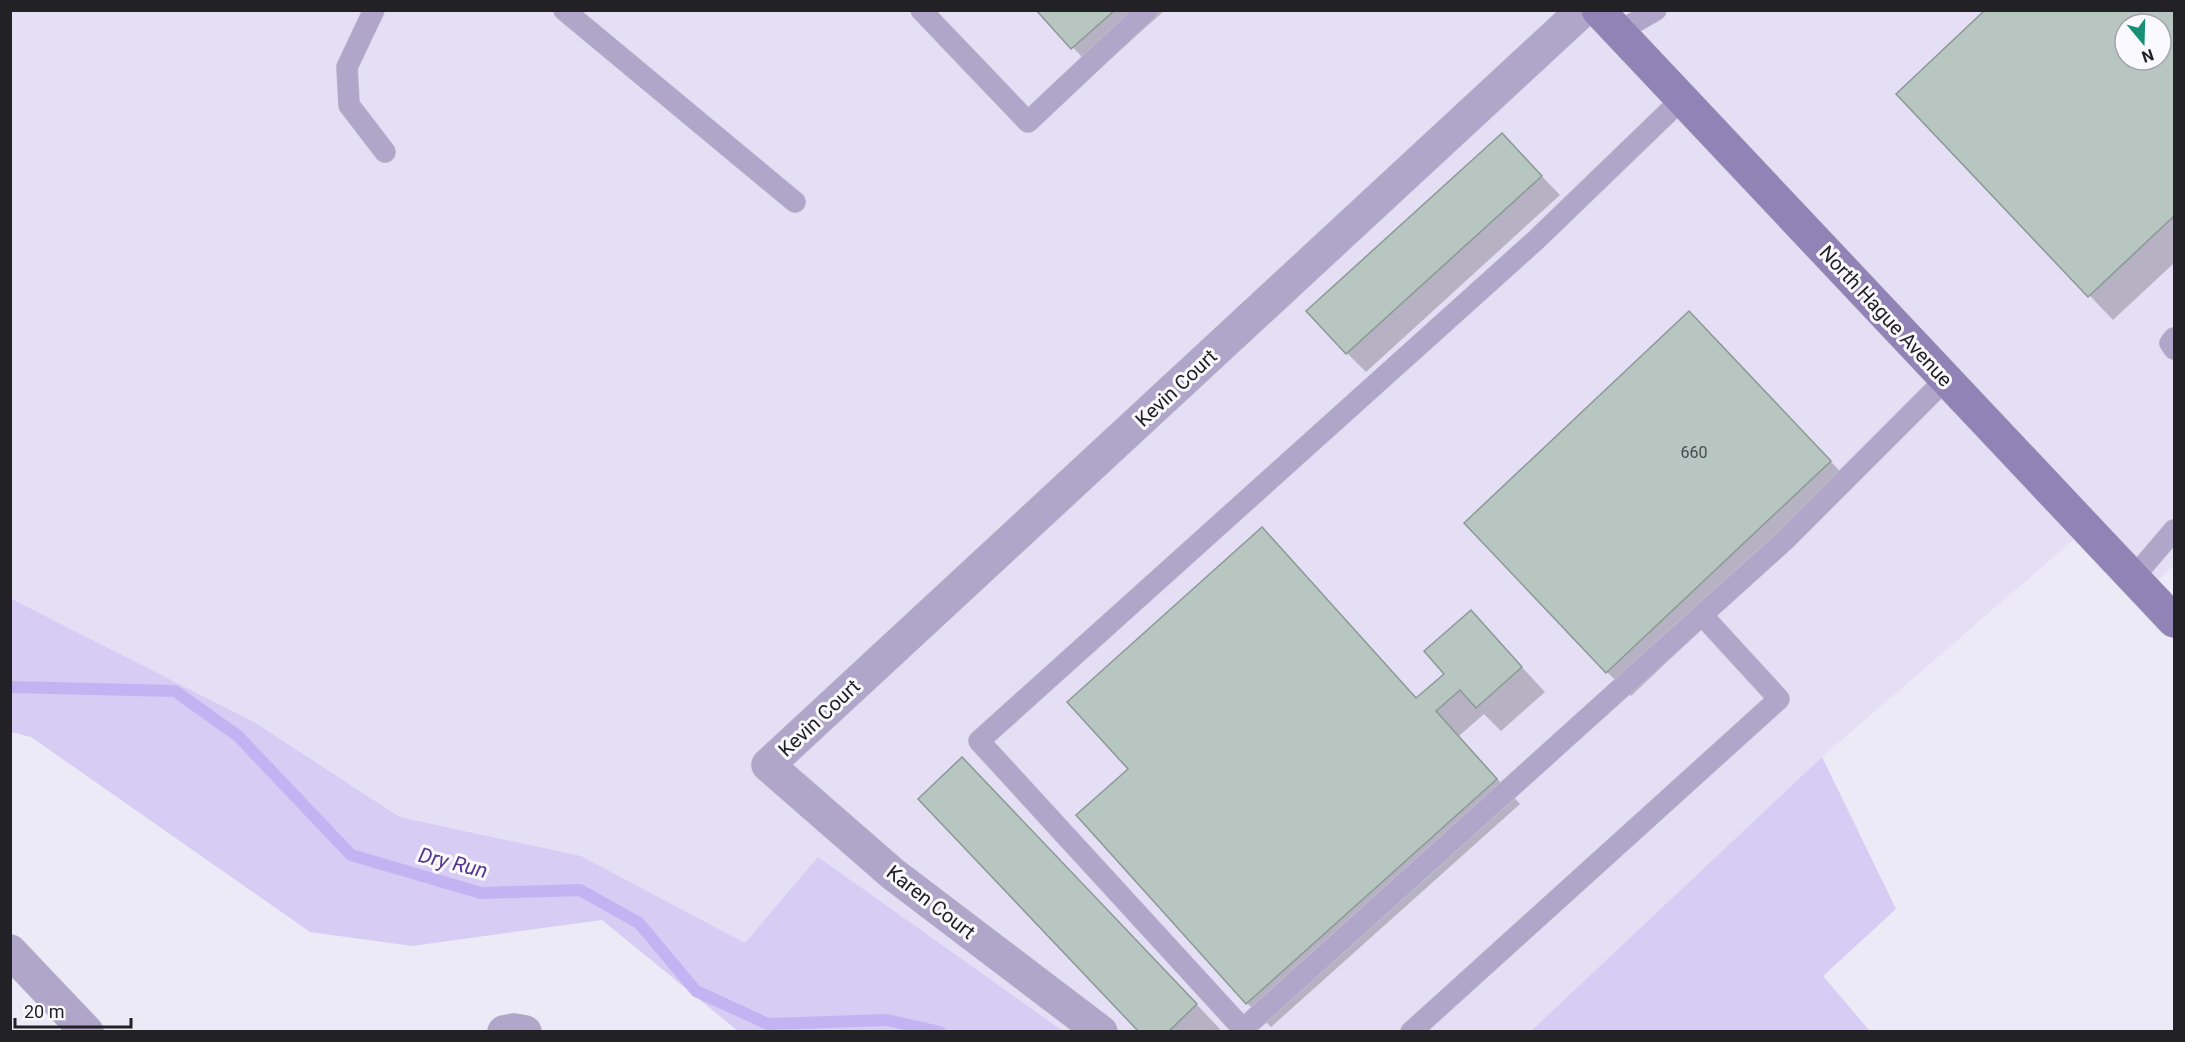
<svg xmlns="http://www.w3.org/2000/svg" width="2185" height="1042" font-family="Roboto,sans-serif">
<rect width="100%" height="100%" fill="#edeaf7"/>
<path fill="#e4dff4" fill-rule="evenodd" d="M10,11H2174V565L2144,594L2085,530L1822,757L1531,1031H1063L819,858L745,943L581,856L401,817L254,722L11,598ZM2125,24H2161V60H2125Z"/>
<path fill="#d6ccf4" d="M10,598L254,722L400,817L581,856L745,943L818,857L1063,1031H738L602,920L412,946L310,932L31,737L11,732Z
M1822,757L1896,909L1823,976L1870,1031H1531Z"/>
<path fill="#0003" fill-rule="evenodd" d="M1038,10H1165L1096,72Z
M1987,10H2174V263L2113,320L1898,94ZM2125,24H2161V60H2125Z
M1502,135L1560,195L1366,372L1347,353Z
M1713,337L1854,486L1631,696L1607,672Z
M1262,529L1418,699L1446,674L1471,612L1545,692L1501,731L1484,714L1459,736L1520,804L1271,1027L1247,1003L1079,815L1130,769Z
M986,783L1220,1029L1218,1032H1141Z"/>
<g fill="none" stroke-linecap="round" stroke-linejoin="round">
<path stroke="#c4b3f3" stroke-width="12" d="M10,687L175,691L238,736L351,855L481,893L580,890L639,923L696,991L768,1024L887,1020L940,1032"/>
</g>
<path fill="#b7c6c0" stroke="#8b9994" stroke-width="1.5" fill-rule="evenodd" d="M1036,10H1115L1071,49Z
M1985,10H2174V216L2088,297L1896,94ZM2125,24H2161V60H2125Z
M1502,133L1542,176L1346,354L1306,311Z
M1689,311L1831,461L1606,673L1464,523Z
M1262,527L1416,698L1444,674L1424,651L1471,610L1522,667L1476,708L1460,690L1436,711L1497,779L1246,1004L1076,815L1128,769L1067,702Z
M962,757L1197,1004L1168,1032H1139L918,799Z"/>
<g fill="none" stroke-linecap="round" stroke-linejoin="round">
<g stroke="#c8c6d1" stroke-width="22">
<path id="service" d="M374,10L347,67L349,105L385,152
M564,10L795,202
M921,10L1028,122L1147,10
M1618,32L1656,10
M1682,99L1537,239L979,741L1243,1029L1785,540L1946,379
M2174,338L2170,343L2174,349
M2133,578L2174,530
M1411,1032L1779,699L1702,615"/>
</g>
<g stroke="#c8c6d1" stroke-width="34">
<path id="minor" d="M10,951L87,1032
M504,1032L514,1030L525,1032
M1101,1032L893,874L768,765L1583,10"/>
</g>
<g stroke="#c8c6d1" stroke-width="34">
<path id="secondary" d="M1598,10L2174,621"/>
</g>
<use href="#service" stroke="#afa6c9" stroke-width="21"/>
<use href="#minor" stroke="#afa6c9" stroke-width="33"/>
<use href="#secondary" stroke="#9183b6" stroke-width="33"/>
</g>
<g text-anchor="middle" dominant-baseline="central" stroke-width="6" stroke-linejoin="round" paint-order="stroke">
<g font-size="16" fill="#474a4c">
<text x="1694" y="452">660</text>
</g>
<g font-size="20" fill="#222126" stroke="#faf9fe">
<text transform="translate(1886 316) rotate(47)">North Hague Avenue</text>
<text transform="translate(1176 388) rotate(-43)">Kevin Court</text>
<text transform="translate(819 718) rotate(-43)">Kevin Court</text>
<text transform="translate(931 902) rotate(38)">Karen Court</text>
</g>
<g font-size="21" font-style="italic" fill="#573690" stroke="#faf9fe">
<text transform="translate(453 863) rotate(14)">Dry Run</text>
</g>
</g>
<rect width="2185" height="1042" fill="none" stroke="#222126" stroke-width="24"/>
<g transform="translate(2143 42) rotate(161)"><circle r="28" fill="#faf9fe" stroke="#a4a3a8" stroke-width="1.5"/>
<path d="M0-4.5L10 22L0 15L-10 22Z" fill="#179075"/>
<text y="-9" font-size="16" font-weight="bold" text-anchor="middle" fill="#222126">N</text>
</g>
<path d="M15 1018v9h116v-9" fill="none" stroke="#222126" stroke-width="3"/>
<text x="24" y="1018" font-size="18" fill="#222126" stroke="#faf9fe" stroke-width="4.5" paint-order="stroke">20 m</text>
</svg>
